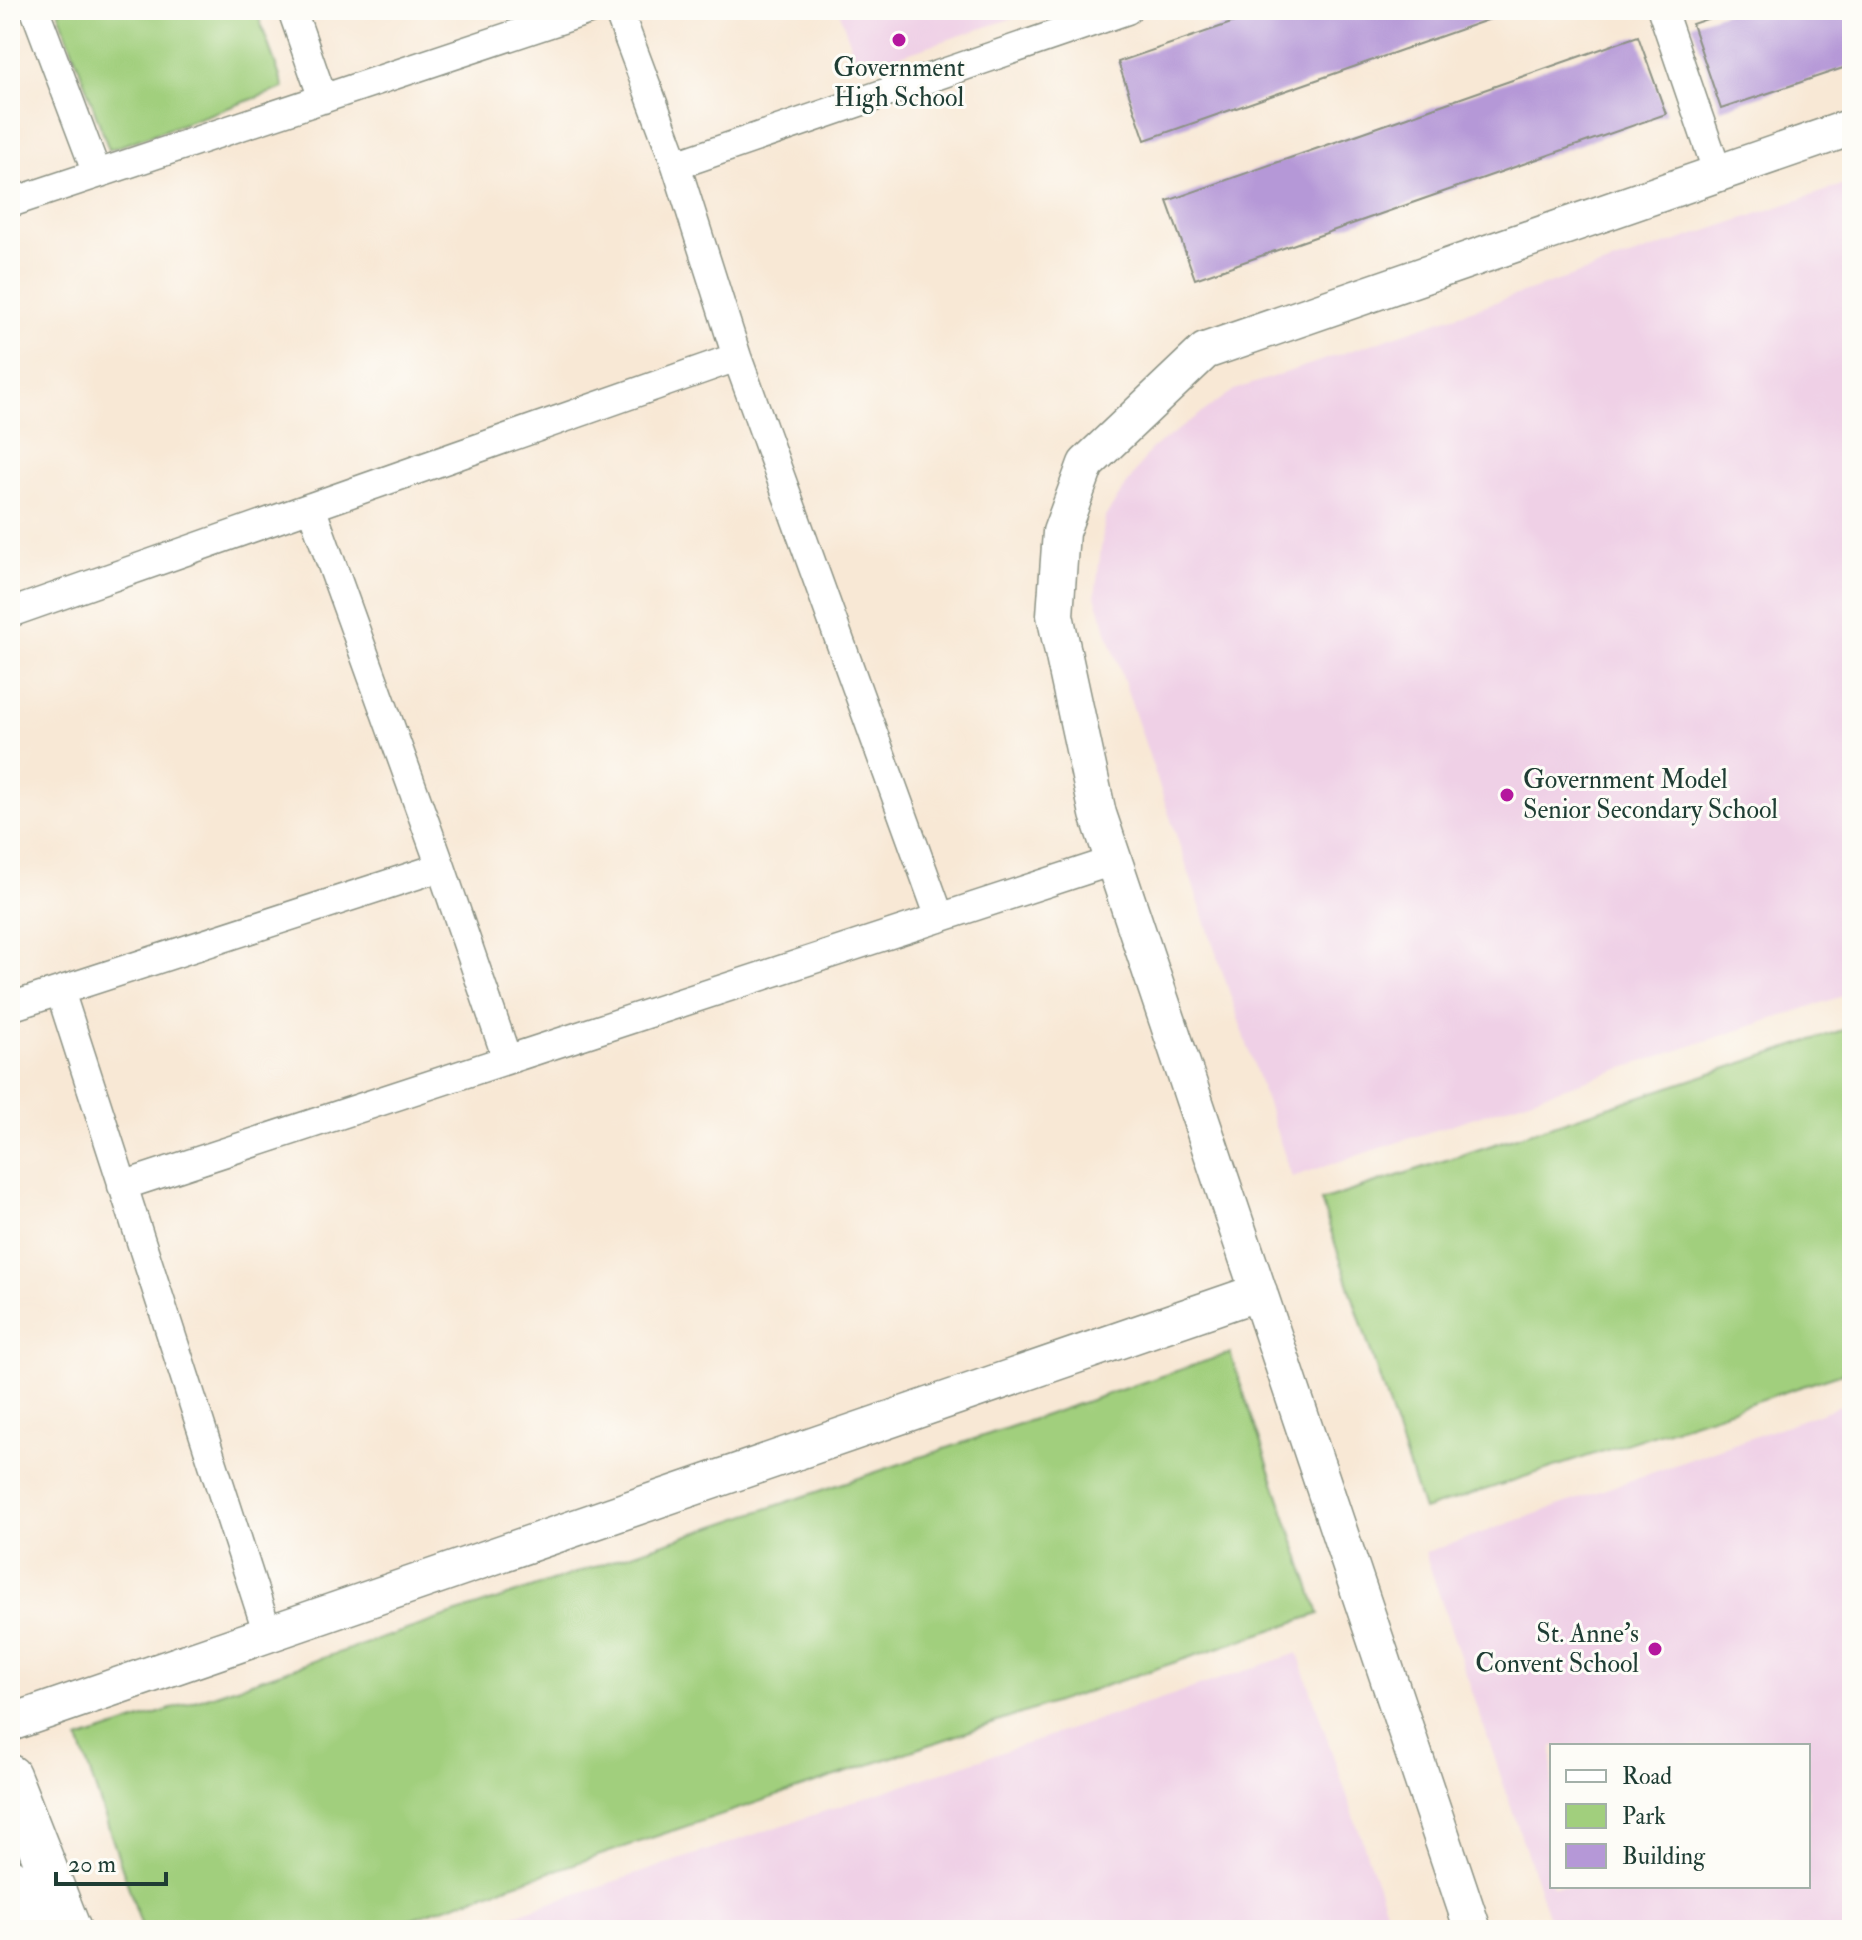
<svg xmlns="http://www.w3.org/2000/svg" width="1862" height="1940" font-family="'IM FELL Double Pica',serif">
<rect width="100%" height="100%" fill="#fdfcf7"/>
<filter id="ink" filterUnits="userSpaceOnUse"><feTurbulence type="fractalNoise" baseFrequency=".0125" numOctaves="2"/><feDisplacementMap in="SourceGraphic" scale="16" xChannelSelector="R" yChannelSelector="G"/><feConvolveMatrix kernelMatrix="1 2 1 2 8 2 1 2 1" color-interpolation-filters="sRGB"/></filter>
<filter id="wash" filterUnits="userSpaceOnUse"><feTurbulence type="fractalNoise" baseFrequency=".006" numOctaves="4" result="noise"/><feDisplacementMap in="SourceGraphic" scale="32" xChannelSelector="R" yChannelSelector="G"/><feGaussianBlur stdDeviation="1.8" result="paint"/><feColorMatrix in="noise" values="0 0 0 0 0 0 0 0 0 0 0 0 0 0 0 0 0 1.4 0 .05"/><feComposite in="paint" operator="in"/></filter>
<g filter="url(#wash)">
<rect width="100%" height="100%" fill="#f8e8d5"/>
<path fill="#efd0e6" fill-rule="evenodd" d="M839,10H1038L858,69Z
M1852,182V993L1292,1177L1095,596L1105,517L1151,449L1234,390Z
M1852,1402V1930H1553L1425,1553ZM1552,1746H1808V1886H1552Z
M1298,1653L1393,1930H469Z"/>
<path fill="#a1cf7d" stroke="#608658" stroke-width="2" d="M58,10H256L284,88L109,150Z
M1852,1027V1370L1423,1510L1321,1201Z
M1230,1353L1319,1614L377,1930H143L79,1740Z"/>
<g id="blocks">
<path fill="#b598d7" d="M1269,10H1516L1145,140L1118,62Z
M1733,10H1852V65L1721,109L1692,24Z
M1638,36L1666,114L1195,279L1167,201Z"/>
</g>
</g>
<g filter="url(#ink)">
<use href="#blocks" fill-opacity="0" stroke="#8c9284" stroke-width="2"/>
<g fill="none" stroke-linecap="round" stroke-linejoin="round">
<g stroke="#8c9284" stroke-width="31">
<path id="minor" d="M35,10L97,174
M292,10L323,99
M618,10L676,165L737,357L940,918
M1662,10L1718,174
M676,165L1127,10
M10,203L589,10
M311,507L441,867L507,1059
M10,613L737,357
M60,991L268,1634
M10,1007L441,867
M122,1186L1113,861"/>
</g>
<g stroke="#8c9284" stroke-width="39">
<path id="tertiary" d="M10,1723L1259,1292
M1473,1930L1098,814L1055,615L1061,532L1086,464L1205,351L1852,127"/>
</g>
<g stroke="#8c9284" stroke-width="43">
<path id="secondary" d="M10,1775L71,1930
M10,1878L31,1930"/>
</g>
<use href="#minor" stroke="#fff" stroke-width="28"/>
<use href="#tertiary" stroke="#fff" stroke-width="36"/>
<use href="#secondary" stroke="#fff" stroke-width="40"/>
</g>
</g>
<g fill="#b5179e" stroke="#fdfcf7" stroke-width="3">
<circle cx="899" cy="40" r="8"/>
<circle cx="1507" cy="795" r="8"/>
<circle cx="1655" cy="1649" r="8"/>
</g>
<g text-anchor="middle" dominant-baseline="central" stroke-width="6" stroke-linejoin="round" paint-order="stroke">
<g font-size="26" fill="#1f3d34" stroke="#fdfcf7">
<text x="899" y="68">Government<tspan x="899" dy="30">High School</tspan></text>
<text x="1523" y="780" text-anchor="start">Government Model<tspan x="1523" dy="30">Senior Secondary School</tspan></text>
<text x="1639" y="1634" text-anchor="end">St. Anne's<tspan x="1639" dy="30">Convent School</tspan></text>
</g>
</g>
<rect width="1862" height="1940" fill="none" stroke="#fdfcf7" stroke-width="40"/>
<rect x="1550" y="1744" width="260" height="144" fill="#fdfcf7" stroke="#a4b0a9" stroke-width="2"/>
<rect x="1566" y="1770" width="40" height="12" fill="#ffffff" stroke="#a4b0a9" stroke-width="2"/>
<text x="1622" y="1784" font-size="24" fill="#1f3d34">Road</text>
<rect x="1566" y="1804" width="40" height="24" fill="#a1cf7d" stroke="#a4b0a9" stroke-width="2"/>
<text x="1622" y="1824" font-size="24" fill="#1f3d34">Park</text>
<rect x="1566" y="1844" width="40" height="24" fill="#b598d7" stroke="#a4b0a9" stroke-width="2"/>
<text x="1622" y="1864" font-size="24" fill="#1f3d34">Building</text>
<path d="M56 1872v12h110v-12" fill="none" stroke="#1f3d34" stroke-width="4"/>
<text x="68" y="1872" font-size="24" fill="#1f3d34" stroke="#fdfcf7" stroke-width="6" paint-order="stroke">20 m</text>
</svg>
